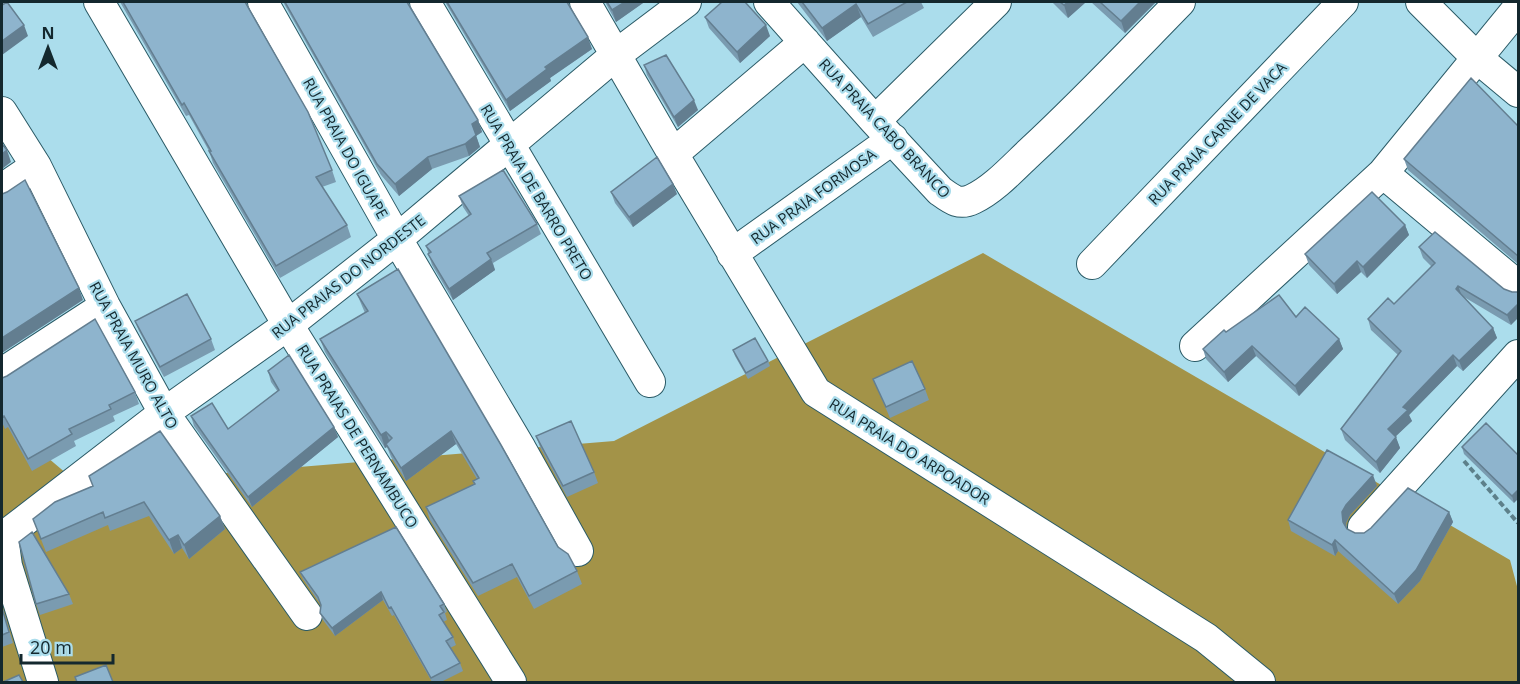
<svg xmlns="http://www.w3.org/2000/svg" width="1520" height="684" font-family="'Open Sans',sans-serif">
<rect width="100%" height="100%" fill="#abddec"/>
<path fill="#a39348" d="M983,253L1510,560L1518,590V682H2V419L80,485L614,441Z"/>
<g fill="none" stroke-linecap="round" stroke-linejoin="round">
<g stroke="#2a5a66" stroke-width="32">
<path id="street" d="M99,2L288,325L511,682
M263,2L397,239L521,449L578,551
M425,2L650,382
M585,2L673,154L816,392L1206,638L1260,682
M769,2L875,121L940,191C951,199 959,206 973,199C994,189 1013,168 1030,152C1082,104 1131,52 1180,2
M1421,2L1476,57L1518,92
M2,112L36,166L105,306L164,413L307,615
M875,121L996,2
M673,154L805,42
M1383,173L1518,286
M2,189L36,166
M732,254L893,139
M1092,264L1343,2
M1195,346L1383,173L1518,8
M2,373L105,306
M1363,527L1518,355
M3,537L7,566L43,682
M2,538L164,413L288,325L397,239L617,54L686,2"/>
</g>
<path stroke="#5d808a" stroke-width="4" stroke-dasharray="6 3" stroke-linecap="butt" d="M1464,461L1518,523"/>
<use href="#street" stroke="#fff" stroke-width="30"/>
</g>
<path fill="#7a9bb0" d="M120,2H246L332,170L336,182L322,187L347,225L351,237L280,278L213,163L209,151L189,115L186,116Z
M283,2H408L478,120L482,132L476,136L480,147L469,156L432,169L399,196L381,175Z
M445,2H568L592,49L550,78L551,81L510,111Z
M605,2H643V3L616,22Z
M797,2H921L924,8L873,37L861,17L827,41Z
M1052,2H1086L1068,18Z
M1091,2H1156L1125,33Z
M705,17L770,36L740,63L709,28Z
M644,65L698,110L678,127L647,75Z
M1518,126V264L1408,170L1404,159Z
M611,192L677,194L633,227L615,203Z
M459,196L537,224L541,234L493,263L495,270L453,300L432,265L426,246L469,216L463,207Z
M1405,225L1409,235L1367,278L1361,272L1337,294L1309,265L1305,254Z
M1419,247L1504,289L1511,325L1464,297L1493,328L1497,338L1463,371L1457,366L1409,415L1412,421L1395,436L1400,448L1380,473L1345,440L1341,429L1398,355L1371,330L1368,319L1394,304L1432,267L1423,258Z
M357,294L558,547L577,571L582,584L534,609L517,577L478,596L430,520L426,507L474,485L473,481L477,479L456,444L406,481L391,457L387,447L385,448L325,352L320,339L365,313L362,306Z
M1296,317L1339,339L1343,349L1299,396L1256,356L1228,382L1206,359L1203,349L1226,332Z
M135,321L211,339L215,350L164,377L139,331Z
M733,350L768,361L770,366L748,379L735,356Z
M268,371L334,427L338,437L252,507L194,426L191,416L228,429L278,392L271,382Z
M2,378L135,392L139,404L113,416L115,421L74,441L76,446L32,471L8,427L5,429L2,422Z
M873,379L925,389L929,400L890,418Z
M536,436L594,472L598,483L567,497L540,447Z
M1462,447L1518,455L1514,503L1464,454Z
M92,486L220,516L225,529L189,559L182,548L174,554L149,516L110,531L108,525L46,552L33,519Z
M1377,486L1350,515L1346,523L1347,529L1355,533H1364L1449,512L1453,522L1420,581L1398,604L1338,551L1335,556L1291,531L1288,520Z
M300,572L444,604L447,612L445,613L447,620L443,622L453,637L456,645L450,648L460,663L463,671L441,682H432L394,615L392,616L383,600L335,636L323,620L320,613L321,605L303,579Z
M69,594L73,604L40,615L36,604Z
M2,606L13,643L2,647Z"/>
<path fill="#637e90" d="M625,2H643V3L616,22L612,10Z
M1068,2H1086L1068,18L1064,5Z
M1140,2H1156L1125,33L1121,21Z
M856,4L861,17L827,41L822,28Z
M24,25L28,36L2,55V41Z
M766,25L770,36L740,63L737,52Z
M588,37L592,49L550,78L551,81L510,111L506,100L545,67Z
M694,100L698,110L678,127L674,117Z
M478,120L482,132L476,136L472,124Z
M476,135L480,147L469,156L465,144Z
M7,150L11,162L2,169V154Z
M428,157L432,169L399,196L395,184Z
M673,184L677,194L633,227L629,217Z
M1405,225L1409,235L1367,278L1363,267Z
M491,259L495,270L453,300L449,289Z
M1357,261L1361,272L1337,294L1334,284Z
M1458,286L1462,296L1456,289Z
M79,288L83,300L2,353V338Z
M1518,304V318L1511,325L1507,315Z
M1493,328L1497,338L1463,371L1459,361Z
M1339,339L1343,349L1299,396L1295,386Z
M1252,346L1256,356L1228,382L1224,372Z
M1453,355L1457,366L1409,415L1412,421L1392,440L1388,429L1403,407Z
M334,427L338,437L252,507L248,497Z
M451,431L456,444L406,481L401,468Z
M386,432L391,445L386,444L387,447L385,448L381,435Z
M1396,437L1400,448L1380,473L1376,462Z
M1373,475L1377,486L1350,515L1346,523L1347,533L1343,522L1342,512L1346,505Z
M1518,490V499L1514,503L1512,496Z
M1449,512L1453,522L1420,581L1398,604L1394,594Z
M220,516L225,529L189,559L184,545Z
M178,535L182,548L174,554L169,540Z
M1335,540L1338,551L1335,556L1332,545Z
M381,592L383,600L335,636L332,628Z"/>
<path fill="#8eb4cd" stroke="#637e90" stroke-width="1.5" d="M7,2L24,25L2,41V5Z
M123,2H245L308,112L332,170L316,177L347,225L276,266L209,151H211L184,103L182,105Z
M285,2H407L478,120L472,124L476,135L465,144L428,157L395,184L377,164Z
M447,2H567L588,37L545,67L547,69L506,100Z
M607,2H625L612,10Z
M722,2H745L766,25L737,52L705,17Z
M802,2H907L868,24L856,4L822,28Z
M1060,2H1068L1064,5Z
M1100,2H1140L1121,21Z
M666,55L694,100L674,117L644,65Z
M1471,78L1518,126V256L1404,159Z
M2,144L7,150L2,154Z
M657,157L673,184L629,217L611,192Z
M503,170L537,224L487,253L491,259L449,289L428,254L431,252L426,246L471,214L459,196Z
M25,180L79,288L2,338V194L7,192Z
M1372,192L1405,225L1363,267L1357,261L1334,284L1305,254Z
M1435,232L1504,289L1512,292H1518V304L1507,315L1458,286L1456,289L1493,328L1459,361L1453,355L1403,407L1408,410L1388,429L1396,437L1376,462L1341,429L1401,351L1368,319L1388,298L1394,304L1435,263L1419,247Z
M398,269L501,445L558,547L568,554L577,571L529,596L512,564L473,583L426,507L475,484L473,481L479,478L451,431L401,468L386,444L392,438L386,432L381,435L320,339L368,311L357,294Z
M187,294L211,339L160,367L135,321Z
M1279,295L1296,317L1305,307L1339,339L1295,386L1252,346L1224,372L1203,349L1224,330L1226,332Z
M95,319L135,392L109,405L111,409L69,429L72,434L28,459L4,416L2,417V378L7,376Z
M755,338L768,361L746,373L733,350Z
M289,355L334,427L248,497L191,416L212,403L228,429L279,390L268,371Z
M912,361L925,389L886,407L873,379Z
M571,421L594,472L563,486L536,436Z
M1486,423L1518,455V490L1512,496L1462,447Z
M160,431L220,516L184,545L178,535L169,540L144,502L105,518L103,512L41,539L33,519L55,502L93,486L89,476Z
M1327,450L1373,475L1346,505L1342,512L1343,522L1347,529L1355,533H1364L1371,528L1408,488L1449,512L1416,570L1394,594L1335,540L1332,545L1288,520Z
M396,527L444,604L440,606L444,612L439,615L453,637L446,641L460,663L431,678L391,607L389,608L381,592L332,628L320,613L321,605L318,597L300,572Z
M32,532L69,594L36,604L19,542Z
M2,608L9,632L2,635Z
M106,665L113,682H77L75,677Z
M19,675L23,682H3Z"/>
<g text-anchor="middle" dominant-baseline="central" stroke-width="4.5" stroke-linejoin="round" paint-order="stroke">
<g font-size="15" fill="#14282e" stroke="#abddec">
<text transform="translate(885 128) rotate(47)">RUA PRAIA CABO BRANCO</text>
<text transform="translate(1217 133) rotate(-46)">RUA PRAIA CARNE DE VACA</text>
<text transform="translate(346 148) rotate(61)">RUA PRAIA DO IGUAPE</text>
<text transform="translate(537 192) rotate(59)">RUA PRAIA DE BARRO PRETO</text>
<text transform="translate(813 196) rotate(-36)">RUA PRAIA FORMOSA</text>
<text transform="translate(348 276) rotate(-38)">RUA PRAIAS DO NORDESTE</text>
<text transform="translate(134 355) rotate(61)">RUA PRAIA MURO ALTO</text>
<text transform="translate(358 436) rotate(58)">RUA PRAIAS DE PERNAMBUCO</text>
<text transform="translate(910 451) rotate(32)">RUA PRAIA DO ARPOADOR</text>
</g>
</g>
<rect width="1520" height="684" fill="none" stroke="#14282e" stroke-width="6"/>
<g transform="translate(48 48)" stroke="#abddec" stroke-width="4.5" paint-order="stroke">
<path d="M0-4.5L10 22L0 15L-10 22Z" fill="#14282e"/>
<text y="-9" font-size="16" font-weight="bold" text-anchor="middle" fill="#14282e">N</text>
</g>
<path d="M21 654v9h92v-9" fill="none" stroke="#14282e" stroke-width="3"/>
<text x="30" y="654" font-size="18" fill="#14282e" stroke="#abddec" stroke-width="4.5" paint-order="stroke">20 m</text>
</svg>
